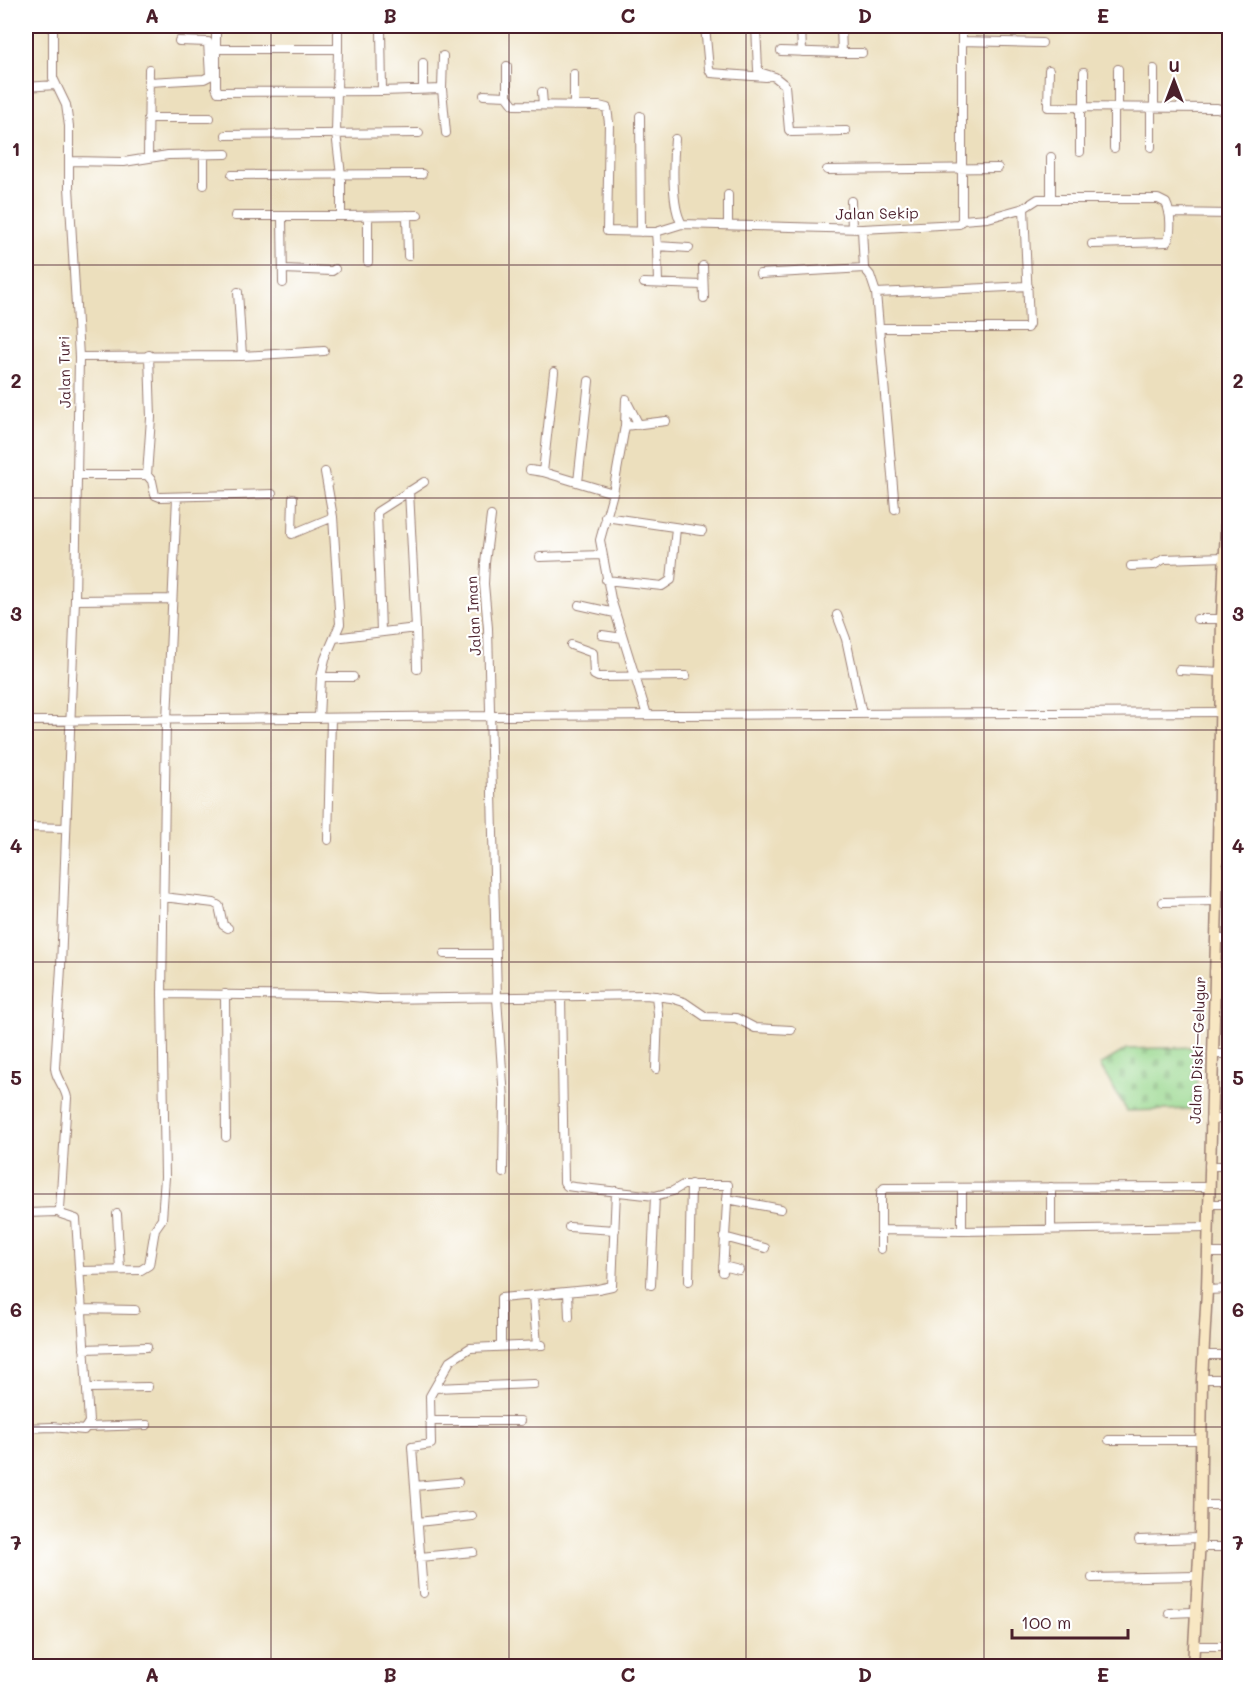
<svg xmlns="http://www.w3.org/2000/svg" width="1255" height="1692" font-family="Mali,sans-serif">
<defs>
<pattern id="cemetery-stones" width="16" height="16" patternUnits="userSpaceOnUse" patternTransform="scale(1.5)"><rect width="16" height="16" fill="#98d78d"/><path d="M2 7V4a2 2 0 0 1 4 0v3zM10 15v-3a2 2 0 0 1 4 0v3z" fill="#84b87a"/></pattern>
</defs>
<rect width="100%" height="100%" fill="#fff"/>
<filter id="ink" filterUnits="userSpaceOnUse"><feTurbulence type="fractalNoise" baseFrequency=".0167" numOctaves="2"/><feDisplacementMap in="SourceGraphic" scale="12" xChannelSelector="R" yChannelSelector="G"/><feConvolveMatrix kernelMatrix="1 2 1 2 8 2 1 2 1" color-interpolation-filters="sRGB"/></filter>
<filter id="wash" filterUnits="userSpaceOnUse"><feTurbulence type="fractalNoise" baseFrequency=".008" numOctaves="4" result="noise"/><feDisplacementMap in="SourceGraphic" scale="24" xChannelSelector="R" yChannelSelector="G"/><feGaussianBlur stdDeviation="1.35" result="paint"/><feColorMatrix in="noise" values="0 0 0 0 0 0 0 0 0 0 0 0 0 0 0 0 0 1.4 0 .05"/><feComposite in="paint" operator="in"/></filter>
<g filter="url(#wash)">
<rect width="100%" height="100%" fill="#ecdfbd"/>
<path fill="url(#cemetery-stones)" stroke="#717b5c" stroke-width="1.5" d="M1196,1047L1197,1109L1127,1111L1100,1065L1127,1049Z"/>
</g>
<g filter="url(#ink)">
<g fill="none" stroke-linecap="round" stroke-linejoin="round">
<g stroke="#9b7f74" stroke-width="10">
<path id="street" d="M216,26V49H338L336,133L341,175V216H235
M338,26V49
M705,26L709,69L711,73L766,77
M756,26L758,70L759,72L775,77L785,85L789,130L791,132L846,131
M801,26L802,52
M381,30L382,91
M962,41L1042,43
M216,49V87L218,92L382,91L442,89
M781,51L842,53L841,26
M842,53H862
M443,56L442,89L446,133
M423,63V89
M507,66V96
M1118,69V108
M1049,70L1048,107L1217,108L1230,112
M574,74V106
M149,82L204,79L210,76L208,42L179,41
M26,87L55,85
M542,92L543,105
M484,95L507,96L514,105L599,106L607,108L609,123L607,231L656,232L682,224
M1084,108V72
M1114,108V148
M1151,108V147
M1154,108V69
M640,116L641,232
M148,118H210
M226,135L419,133
M675,139C673,160 671,207 682,224L862,229L959,224L962,220V26
M1080,152V108
M204,154V185
M148,157L149,69
M1051,157V198
M69,161L124,162L168,155L226,154
M827,170L998,168
M232,175L422,174
M728,195V225
M851,201L852,228
M1169,213L1230,214
M407,215L408,256
M341,216L418,215
M368,216V262
M282,217L283,283
M962,220L988,218L1024,208L1038,199H1158L1166,203C1171,213 1172,233 1167,242L1092,244
M862,229L864,268L870,275L876,293L895,509
M656,232L657,246L689,248
M657,246L658,283
M703,266L704,298
M283,269L332,271L335,269
M760,274L864,268
M644,283L703,285
M876,293L1028,286
M880,328H1027L1029,324L1024,208
M242,356L324,351
M79,357L242,356L238,292
M554,372L543,472L613,493
M626,399L625,426L613,493L600,540L611,599L647,715
M626,400L639,425
M625,426L666,421
M530,470L543,472
M325,472L333,517
M78,475H147L152,481L155,495L160,497L272,494
M147,475L151,418L149,355
M578,482L589,381
M409,491L416,628
M293,498L292,534L333,517L340,624L325,659L321,677L319,718
M491,516L485,563L484,584L488,628L497,998L504,1099L503,1173
M605,517L702,531
M540,557L602,555
M1131,566L1154,565L1164,559L1225,557
M606,580L662,586L671,580L676,528
M75,600L172,599
M579,605L615,613
M837,615L846,639L862,714
M1197,619H1222
M381,632L377,512L424,482
M602,635L623,638
M334,638L416,628L417,669
M571,645L593,653L594,675L598,677L686,676
M1179,670L1222,672
M321,677H353
M167,720L177,497
M26,721L490,716L1221,712
M1217,823H1230
M26,827L66,828
M328,840L331,718
M163,897L214,903L219,906L223,925L228,928
M1163,902L1217,901
M1216,939H1230
M444,954H495
M1214,972H1230
M162,994L340,996L378,999L646,995L671,998L684,1002L706,1017L736,1018L755,1028L791,1030
M225,994L226,1137
M561,996L564,1182L567,1186L574,1187L655,1196L651,1285
M1212,1054H1230
M656,1069L658,1014L656,996
M1210,1120L1230,1118
M1209,1166H1230
M655,1196L673,1191L683,1185H728L723,1272
M727,1199L781,1209
M1208,1204H1230
M26,1213L57,1212L60,1209L67,1098C65,1086 56,1080 55,1068L61,967L75,600L79,357L69,187V126L66,105L53,78V26
M117,1214L120,1270
M569,1227L615,1230
M882,1230L962,1231L1208,1227
M1051,1230V1187
M962,1231V1188
M724,1237L765,1248
M881,1249V1192L884,1188L1208,1187
M1207,1253H1230
M723,1266L739,1270
M79,1271L141,1270L149,1265L155,1229L162,1219L165,1177L162,994L166,720
M689,1281L691,1184
M1207,1290L1230,1289
M568,1292L569,1317
M533,1296L537,1345
M81,1309L135,1310
M501,1346V1298L598,1289L612,1286L616,1191
M84,1349L147,1347
M1204,1355H1230
M1202,1379H1230
M87,1388L148,1387
M435,1388L534,1384
M430,1421H520
M87,1427L147,1425
M26,1428L52,1427L84,1430L89,1422L76,1219L61,1214L59,1211
M1109,1440H1202
M415,1486L458,1482
M1201,1505H1230
M418,1522L472,1516
M1139,1540L1200,1538
M1199,1547H1230
M420,1557L473,1552
M1092,1578L1197,1576
M423,1593L412,1447L431,1444L430,1396L450,1361L470,1348L542,1345
M1169,1613L1195,1612
M1194,1646H1230"/>
</g>
<g stroke="#9b7f74" stroke-width="13">
<path id="secondary" d="M1193,1666L1200,1538L1202,1379L1207,1290L1217,901L1222,619L1230,435"/>
</g>
<use href="#street" stroke="#fff" stroke-width="8"/>
<use href="#secondary" stroke="#f8e7c3" stroke-width="10"/>
</g>
</g>
<path fill="none" stroke="#4a1f2b" stroke-width="1.5" stroke-opacity="0.55" d="M271,26V1666M509,26V1666M746,26V1666M984,26V1666M26,265H1230M26,498H1230M26,730H1230M26,962H1230M26,1194H1230M26,1427H1230"/>
<g text-anchor="middle" dominant-baseline="central" stroke-width="4.5" stroke-linejoin="round" paint-order="stroke">
<g font-size="15" fill="#4a1f2b" stroke="#fff">
<text transform="translate(877 213) rotate(-1)">Jalan Sekip</text>
<text transform="translate(64 372) rotate(-91)">Jalan Turi</text>
<text transform="translate(473 616) rotate(-93)">Jalan Iman</text>
<text transform="translate(1197 1050) rotate(-88)">Jalan Diski–Gelugur</text>
</g>
</g>
<rect width="1255" height="1692" fill="none" stroke="#fff" stroke-width="66"/>
<g transform="translate(1174 81)" stroke="#ffffff" stroke-width="4.5" paint-order="stroke">
<path d="M0-4.5L10 22L0 15L-10 22Z" fill="#4a1f2b"/>
<text y="-9" font-size="16" font-weight="bold" text-anchor="middle" fill="#4a1f2b">U</text>
</g>
<path d="M1012 1629v9h116v-9" fill="none" stroke="#4a1f2b" stroke-width="3"/>
<text x="1021" y="1629" font-size="18" fill="#4a1f2b" stroke="#ffffff" stroke-width="4.5" paint-order="stroke">100 m</text>
<rect x="33" y="33" width="1189" height="1626" fill="none" stroke="#4a1f2b" stroke-width="2"/>
<g font-size="20" text-anchor="middle" font-weight="bold" fill="#4a1f2b">
<text x="152" y="23">A</text>
<text x="390" y="23">B</text>
<text x="628" y="23">C</text>
<text x="865" y="23">D</text>
<text x="1103" y="23">E</text>
<text x="16" y="156">1</text>
<text x="1238" y="156">1</text>
<text x="16" y="388">2</text>
<text x="1238" y="388">2</text>
<text x="16" y="621">3</text>
<text x="1238" y="621">3</text>
<text x="16" y="853">4</text>
<text x="1238" y="853">4</text>
<text x="16" y="1085">5</text>
<text x="1238" y="1085">5</text>
<text x="16" y="1317">6</text>
<text x="1238" y="1317">6</text>
<text x="16" y="1550">7</text>
<text x="1238" y="1550">7</text>
<text x="152" y="1682">A</text>
<text x="390" y="1682">B</text>
<text x="628" y="1682">C</text>
<text x="865" y="1682">D</text>
<text x="1103" y="1682">E</text>
</g>
</svg>
